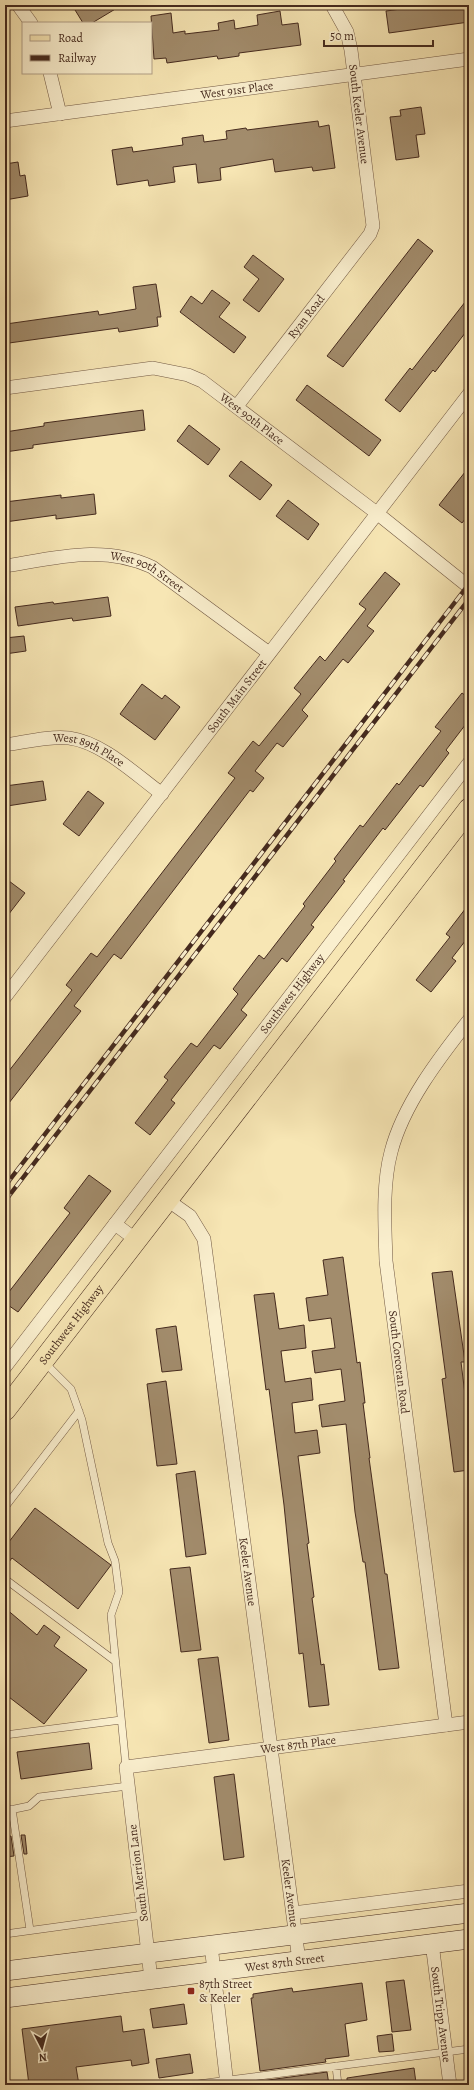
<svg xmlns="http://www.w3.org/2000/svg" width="474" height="2090" font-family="Alegreya,serif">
<rect width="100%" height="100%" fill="#f7e6b4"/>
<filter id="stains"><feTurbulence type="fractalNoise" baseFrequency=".005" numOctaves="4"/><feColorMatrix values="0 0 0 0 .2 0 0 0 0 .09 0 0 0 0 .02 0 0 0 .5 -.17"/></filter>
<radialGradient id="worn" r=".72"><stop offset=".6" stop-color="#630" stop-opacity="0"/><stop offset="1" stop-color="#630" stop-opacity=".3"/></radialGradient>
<path fill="#a28c6c" stroke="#452a1e" d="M72,5H122L92,23H83Z
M431,5H469V22L389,33L386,11Z
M280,11L282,25L298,23L301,45L239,53V56L218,59L217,56L167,63L166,58L154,59L151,16L171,13L173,33L185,31V34L219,30L218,23L234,20L235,29L258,25L257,15Z
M421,107L425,134L416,135L419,157L396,160L390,117L401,116L400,110Z
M318,121L319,127L329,125L335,168L313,171L312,167L275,172L273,159L220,168L221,180L198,183L196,164L173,167L175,182L149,186L148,180L117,185L112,150L132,147L133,152L183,145L182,138L203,135L204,142L227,139L226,131L246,128L247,130Z
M18,162L20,176L25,175L28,196L5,200V164Z
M418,239L433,251L343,367L327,356Z
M253,255L284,279L259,312L243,300L259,279L244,267Z
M156,284L161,317H157L158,326L119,332L118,328L9,343L6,324L98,311L99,315L136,309L133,287Z
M212,290L230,303L219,317L246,337L234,353L180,312L191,296L202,304Z
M469,297V328L435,372L433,370L400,412L385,400L410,368L412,370Z
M307,385L381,440L369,456L296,400Z
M143,410L145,430L33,445V448L5,452V432L44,426V423Z
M189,425L220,449L208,465L177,441Z
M241,461L272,485L260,500L229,476Z
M469,467V514L462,523L439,505Z
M94,494L96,514L56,519V515L5,522V502L61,495V498Z
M288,500L319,524L308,540L276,516Z
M385,572L400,584L367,626L374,631L348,663L343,659L302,710L308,716L283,747L277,743L255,771L264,778L253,792L250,790L121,959L114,954L74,1006L81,1011L5,1108V1076L72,990L66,985L91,953L97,957L195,830L235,778L228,773L253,741L259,746L301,694L294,688L320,656L325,661L366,609L359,604Z
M108,597L111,616L73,621L72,618L18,626L15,607L53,602L54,604Z
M24,636L26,651L5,654V638Z
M142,684L162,699L165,695L180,707L155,740L120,714Z
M462,693L469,698V720L446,750L449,753L423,787L420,785L385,830L383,828L343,880L345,881L311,925L314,927L287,962L282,958L241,1010L247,1015L220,1049L214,1045L171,1100L175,1103L150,1135L135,1123L168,1080L164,1077L191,1043L197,1047L238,994L233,989L259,955L264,959L305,906L303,904L336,861L334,859L360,825L363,827L397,783L399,785L441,731L435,727Z
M43,781L46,800L7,806L5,786Z
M88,791L104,803L79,836L63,824Z
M5,878L25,893L5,919Z
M469,904V936L452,958L456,961L431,992L416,980L450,937L446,934Z
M89,1175L111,1191L18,1312L5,1303V1297L70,1213L64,1208Z
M343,1257L357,1363L360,1362L365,1403H363L370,1458H369L385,1574H387L399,1668L379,1670L365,1562H363L355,1512L346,1424L322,1427L319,1405L345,1401L341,1369L315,1373L312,1351L335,1348L331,1318L309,1321L306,1298L328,1295L323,1260Z
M452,1271L465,1362H461L469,1427V1470L454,1472L442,1379L446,1378L432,1273Z
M274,1293L279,1329L304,1325L306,1348L281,1351L285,1382L311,1378L313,1400L292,1403L295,1433L317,1430L320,1453L298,1456L309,1543L307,1544L314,1597L312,1598L321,1665L324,1664L329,1705L309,1707L303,1653L299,1654L284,1505L269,1389L266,1390L254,1295Z
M176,1326L182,1370L162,1372L156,1329Z
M166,1381L177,1464L157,1466L147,1384Z
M195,1471L206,1554L186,1557L176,1474Z
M35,1508L111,1565L78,1609L12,1558L5,1567V1547Z
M190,1567L201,1650L181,1652L170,1569Z
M5,1608L37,1635L44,1625L60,1637L54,1646L87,1670L44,1724L5,1694Z
M218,1657L229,1740L209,1743L198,1659Z
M89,1743L92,1769L21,1779L17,1752Z
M234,1774L244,1857L224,1860L214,1777Z
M21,1835H25L27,1854H24Z
M11,1836L14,1856L5,1857V1837Z
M404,1980L411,2030L392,2032L386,1982Z
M362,1983L367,2020L345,2024L349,2056L325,2059L326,2062L260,2071L251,1998H253V1994L292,1988L293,1992Z
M184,2004L187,2024L153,2028L150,2009Z
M121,2016L123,2032L144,2029L149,2063L132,2066L131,2060L76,2067L79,2085H29L22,2029Z
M392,2034L394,2051L379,2052L377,2036Z
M190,2054L193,2073L159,2078L156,2059Z
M414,2068L416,2083L397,2085H347V2078Z
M327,2072L329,2085H262L261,2081Z"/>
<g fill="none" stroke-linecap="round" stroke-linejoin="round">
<g stroke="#725944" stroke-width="8">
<path id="lane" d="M44,1362L71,1389L82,1420L108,1543L115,1561L119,1592L111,1615L126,1767
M5,1507L79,1411
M5,1579L115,1661
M5,1735L121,1720
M12,1809L30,1930
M5,1811L29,1806L39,1797L128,1786
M5,1934L143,1915
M336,2066L338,2085
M190,2085L469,2049"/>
</g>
<g stroke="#725944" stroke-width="14">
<g id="street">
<path d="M18,5L31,23"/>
<path d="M50,73L60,114"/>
<path id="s1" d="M5,121L469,59"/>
<path id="s2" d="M5,388L153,368L188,375L202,381L378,514L469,587"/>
<path id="s3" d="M237,406L370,234L373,226L351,50L347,32L332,5"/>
<path id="s4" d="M5,566C55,558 104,544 152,567L269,653"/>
<path id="s5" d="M5,745C26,742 48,736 69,738C102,742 136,775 162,794"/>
<path id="s6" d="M5,997L469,394"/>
<path id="s7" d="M166,1199L190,1216L204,1239L299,1961"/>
<path d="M115,1224L135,1239"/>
<path id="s8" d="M5,1367L469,763"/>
<path d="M446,1725L386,1261C385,1227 382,1186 391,1152C403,1105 439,1058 469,1020"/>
<path d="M293,1913L469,1891"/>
<path id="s9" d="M432,1943L450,2085"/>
<path d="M211,1945L227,2085"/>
<path id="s10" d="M151,1979L126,1767L469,1722"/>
</g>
</g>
<g stroke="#452a1e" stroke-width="20">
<g id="secondary">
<path d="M5,1971L469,1913"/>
<path id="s11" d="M5,1998L469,1939"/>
</g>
</g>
<g stroke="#452a1e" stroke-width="22">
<g id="primary">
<path id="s12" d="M5,1410L469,809"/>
</g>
</g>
<use href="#lane" stroke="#faefce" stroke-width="7"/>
<use href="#street" stroke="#faefce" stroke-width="13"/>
<use href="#secondary" stroke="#faefce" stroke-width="19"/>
<use href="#primary" stroke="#f7e6b4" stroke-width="21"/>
<g stroke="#452a1e" stroke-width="4.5">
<path id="rail" d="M5,1186L469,584
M5,1201L469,599"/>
</g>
<use href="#rail" stroke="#faefce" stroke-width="3" stroke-dasharray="9" stroke-linecap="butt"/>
</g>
<rect fill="#8f2418" stroke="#faefce" stroke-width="1.5" x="187" y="1987" width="8" height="8" rx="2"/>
<g text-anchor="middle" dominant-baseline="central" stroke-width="4" stroke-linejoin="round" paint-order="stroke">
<g font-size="12" fill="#452a1e" stroke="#faefce">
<text stroke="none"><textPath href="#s1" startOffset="234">West 91st Place</textPath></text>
<text transform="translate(359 114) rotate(83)">South Keeler Avenue</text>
<text stroke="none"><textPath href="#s3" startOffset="113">Ryan Road</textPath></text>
<text stroke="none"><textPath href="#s2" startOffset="263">West 90th Place</textPath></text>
<text stroke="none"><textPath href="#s4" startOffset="147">West 90th Street</textPath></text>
<text stroke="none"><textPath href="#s6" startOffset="380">South Main Street</textPath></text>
<text stroke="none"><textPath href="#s5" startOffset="87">West 89th Place</textPath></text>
<text stroke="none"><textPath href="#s8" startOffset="471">Southwest Highway</textPath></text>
<text stroke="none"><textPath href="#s12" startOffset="108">Southwest Highway</textPath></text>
<text transform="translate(399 1362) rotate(83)">South Corcoran Road</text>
<text stroke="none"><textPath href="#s7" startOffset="392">Keeler Avenue</textPath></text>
<text stroke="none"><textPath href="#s10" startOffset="387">West 87th Place</textPath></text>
<text transform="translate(138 1873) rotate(-97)">South Merrion Lane</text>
<text stroke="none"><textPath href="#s7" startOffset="716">Keeler Avenue</textPath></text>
<text stroke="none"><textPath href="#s11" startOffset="282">West 87th Street</textPath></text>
<text stroke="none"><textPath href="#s9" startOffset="72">South Tripp Avenue</textPath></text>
</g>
<g font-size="12" fill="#452a1e" stroke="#faefce" text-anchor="start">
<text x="199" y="1984">87th Street<tspan x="199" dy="14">&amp; Keeler</tspan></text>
</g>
</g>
<rect width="474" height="2090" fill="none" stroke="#f7e6b4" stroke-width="20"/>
<rect x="6" y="6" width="462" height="2078" fill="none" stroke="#452a1e" stroke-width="2"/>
<rect x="10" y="10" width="454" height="2070" fill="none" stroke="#452a1e"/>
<rect x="22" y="22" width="130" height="52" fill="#faefce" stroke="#b2a088"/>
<rect x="30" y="35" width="20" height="6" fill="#f7e6b4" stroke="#b2a088"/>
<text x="58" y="42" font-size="12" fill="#452a1e">Road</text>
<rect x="30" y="55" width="20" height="6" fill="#452a1e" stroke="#b2a088"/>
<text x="58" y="62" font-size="12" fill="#452a1e">Railway</text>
<g transform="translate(42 2048) rotate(174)" stroke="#faefce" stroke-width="3" paint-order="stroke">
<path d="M0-3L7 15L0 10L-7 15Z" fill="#452a1e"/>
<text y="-6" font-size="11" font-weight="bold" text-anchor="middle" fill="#452a1e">N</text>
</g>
<path d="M324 40v6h109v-6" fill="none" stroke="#452a1e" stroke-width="2"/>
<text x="330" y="40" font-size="12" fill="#452a1e" stroke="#faefce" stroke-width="3" paint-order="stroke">50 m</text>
<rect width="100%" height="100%" filter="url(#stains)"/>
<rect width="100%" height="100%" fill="url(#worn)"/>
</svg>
